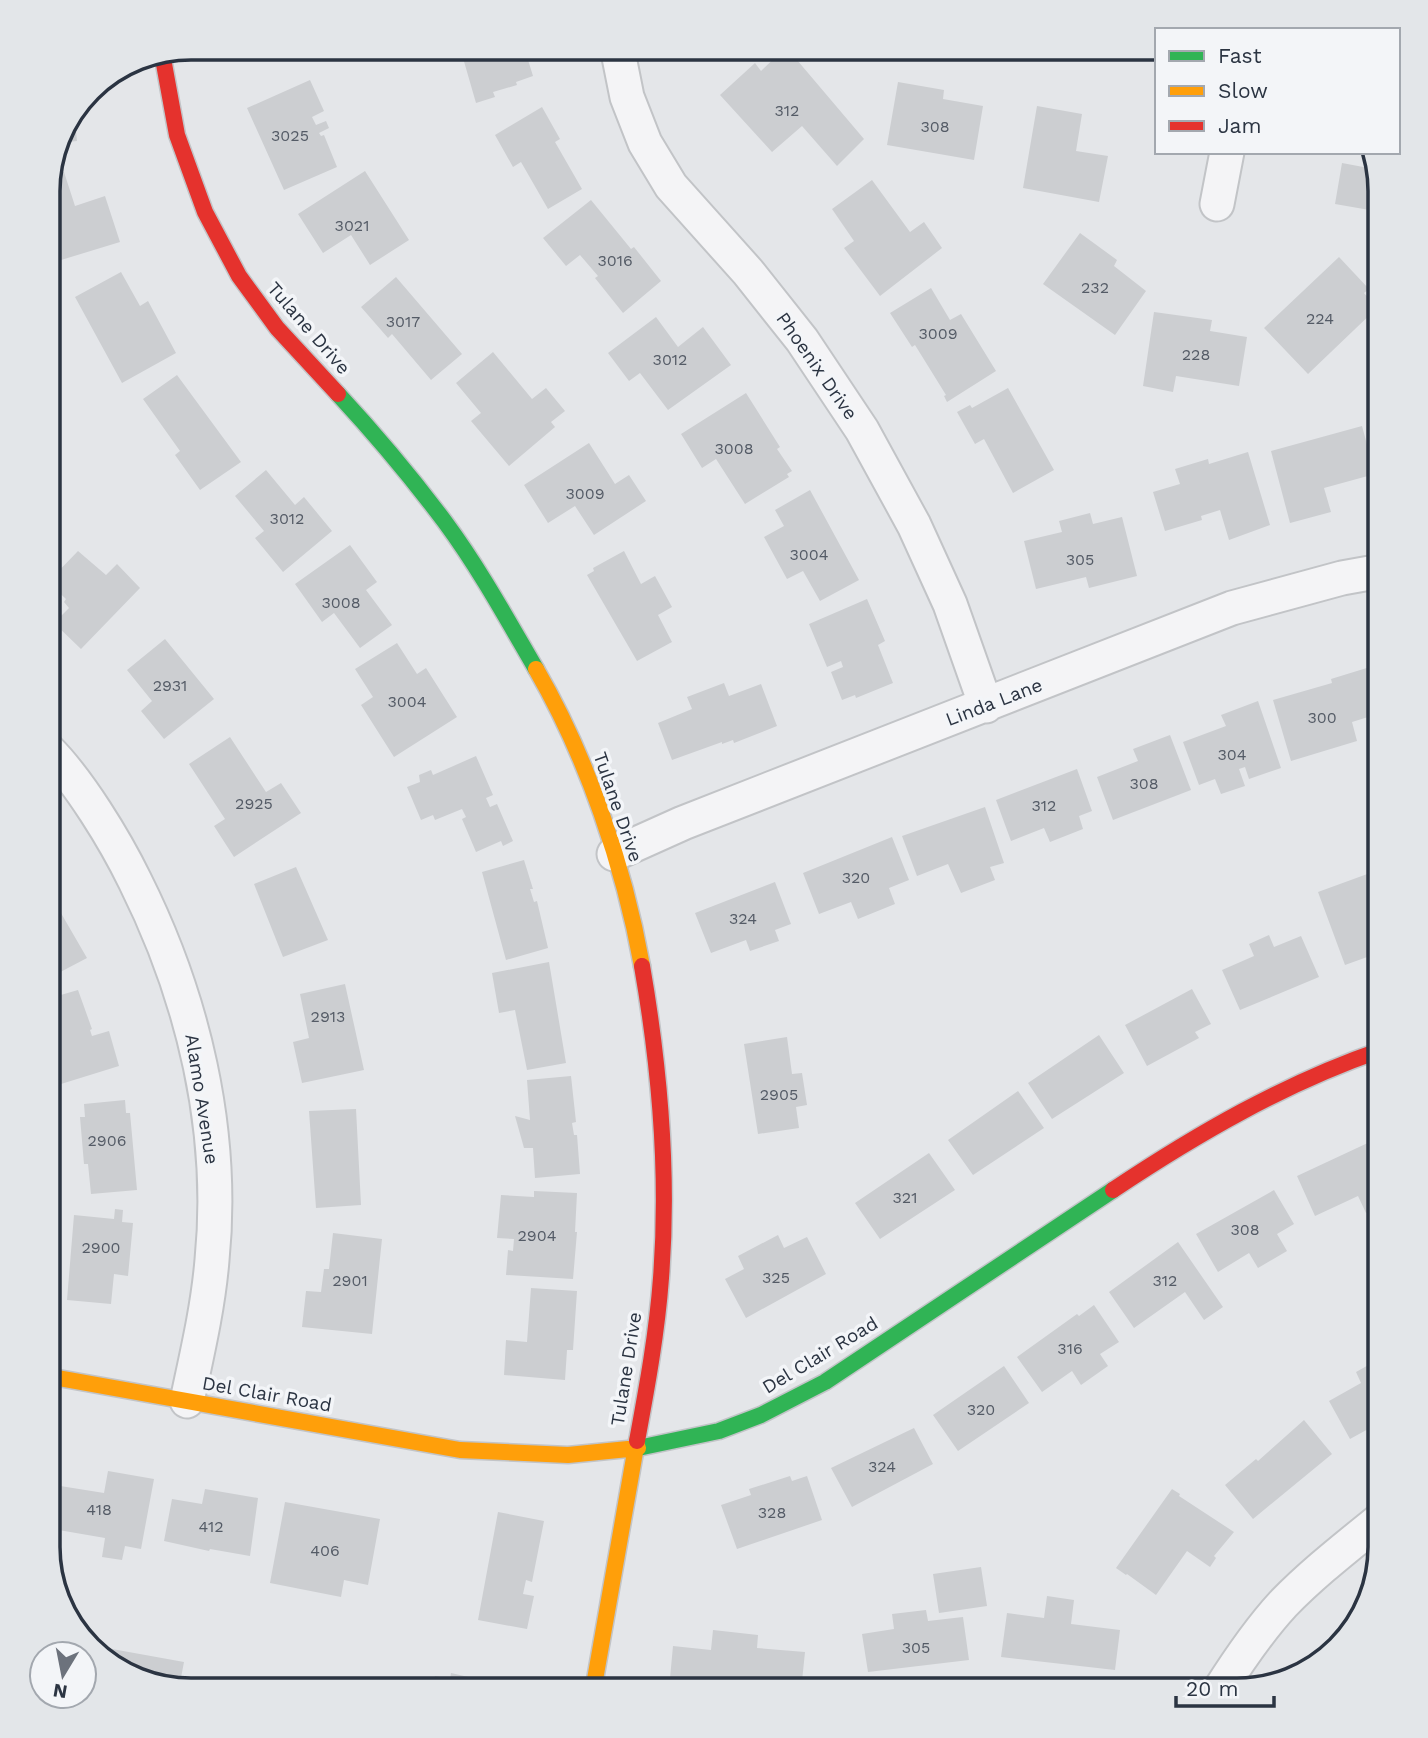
<svg xmlns="http://www.w3.org/2000/svg" width="1428" height="1738" font-family="'Work Sans',sans-serif">
<rect width="100%" height="100%" fill="#e4e6e9"/>
<path fill="#ccced1" d="M472,47H524L533,76L516,82L517,85L493,92L495,97L476,103L461,51Z
M786,47L864,139L837,166L802,126L772,152L720,95L755,63L761,71Z
M310,80L324,111L312,117L316,125L326,121L329,128L319,133L321,136L324,135L337,167L284,190L247,108Z
M898,82L944,90L943,99L983,106L974,160L887,145Z
M1037,106L1082,114L1076,151L1108,156L1099,202L1023,188Z
M542,107L560,139L555,142L582,189L548,209L521,162L513,167L495,135Z
M74,112L77,141L58,143L62,127Z
M1342,163L1374,169L1381,190V212L1335,204Z
M365,171L409,240L370,265L351,235L323,253L298,214Z
M64,172L75,206L105,196L120,242L48,264V181L49,177Z
M872,180L910,232L924,222L942,248L880,296L844,248L854,241L832,209Z
M591,200L631,249L634,247L661,281L623,313L595,278L598,276L580,255L566,266L543,238Z
M1080,233L1117,260L1114,266L1146,291L1115,335L1043,284Z
M1339,257L1369,289L1364,293L1377,308L1308,374L1264,328Z
M121,272L140,306L148,301L176,353L122,383L75,297Z
M396,277L462,354L431,380L392,334L388,338L361,307Z
M931,288L950,320L961,314L996,371L947,402L944,396L946,395L915,345L912,347L890,313Z
M1154,312L1212,320L1210,331L1247,337L1239,386L1176,376L1173,392L1143,386Z
M656,317L678,347L703,327L731,365L668,410L640,373L629,381L608,353Z
M493,352L532,399L546,388L565,411L551,422L555,427L509,466L471,421L481,413L456,383Z
M177,375L241,462L200,490L175,455L180,451L143,399Z
M1008,388L1054,470L1013,493L984,439L975,444L957,412L970,405L972,408Z
M746,393L780,447L777,449L792,471L787,474L789,477L745,504L716,459L702,468L681,434Z
M1362,426L1375,474L1324,488L1331,512L1290,523L1271,451Z
M589,443L615,484L629,475L646,501L594,535L575,506L548,523L524,485Z
M1248,452L1270,525L1229,540L1220,510L1201,516L1202,520L1165,531L1153,492L1180,484L1175,469L1208,459L1209,464Z
M266,470L295,505L304,497L332,531L283,572L255,538L264,531L235,496Z
M810,490L859,580L820,601L803,571L787,579L764,537L784,526L775,510Z
M1090,513L1093,524L1122,517L1137,576L1089,588L1086,577L1036,589L1024,541L1062,532L1059,521Z
M350,545L377,582L366,590L392,625L360,648L334,613L322,622L295,584Z
M78,551L106,575L117,564L140,588L81,649L54,623L69,608L64,602L66,599L48,582Z
M624,551L641,584L655,576L672,607L658,615L672,642L637,661L587,575L594,571L593,568Z
M867,599L885,641L878,645L893,683L856,698L855,695L842,700L831,672L843,667L841,661L827,667L809,624Z
M165,639L214,699L164,739L141,711L152,701L127,670Z
M397,643L417,674L426,668L457,717L394,757L361,705L373,697L355,669Z
M1370,667L1381,702V713L1352,722L1357,741L1291,761L1273,700L1332,683L1331,679Z
M724,683L729,696L761,684L777,726L734,743L733,740L722,744V742L672,760L658,723L692,709L687,697Z
M1258,701L1281,768L1249,779L1245,767L1239,769L1245,786L1221,794L1215,779L1199,785L1183,742L1226,726L1221,715Z
M1170,735L1191,790L1113,820L1097,777L1138,761L1133,749Z
M230,737L266,792L281,783L301,813L234,857L214,826L225,819L189,764Z
M476,756L493,795L486,798L490,807L497,804L513,841L503,846L501,841L476,852L462,819L466,817L462,809L435,820L433,815L421,820L407,787L420,782L419,775L431,770L433,775Z
M1077,769L1092,811L1079,816L1083,829L1050,842L1044,828L1011,841L996,800Z
M985,807L1004,863L990,867L995,880L961,893L948,864L917,876L902,836Z
M892,837L909,880L889,888L895,904L858,919L851,902L819,914L803,873Z
M524,860L533,889H530L534,902L537,901L548,948L506,960L482,872Z
M296,867L328,940L283,957L254,884Z
M1381,869V918L1377,920L1381,930V952L1345,965L1318,892Z
M775,882L791,924L775,930L779,941L750,951L746,940L711,953L695,913Z
M47,889L87,958L47,979Z
M1269,935L1274,947L1301,936L1319,977L1240,1010L1222,970L1254,956L1249,944Z
M549,962L566,1063L527,1070L515,1010L499,1013L492,973Z
M345,984L364,1070L302,1083L293,1042L309,1038L300,994Z
M1192,989L1211,1024L1195,1032L1199,1038L1147,1066L1125,1025Z
M78,990L92,1029L90,1030L92,1036L109,1031L119,1066L61,1084L55,1062L47,1064V999Z
M1099,1035L1124,1073L1052,1119L1028,1083Z
M787,1037L792,1074L802,1073L807,1105L796,1107L799,1128L758,1134L744,1044Z
M571,1076L576,1122L572,1123L574,1135H577L580,1174L535,1178L533,1148H524L515,1116L530,1120L527,1080Z
M1018,1091L1044,1128L973,1175L948,1140Z
M125,1100L126,1113H130L137,1190L91,1194L88,1164H84L80,1117H85L84,1104Z
M356,1109L361,1205L316,1208L309,1111Z
M1372,1141L1381,1159V1206L1366,1213L1358,1196L1315,1216L1297,1176Z
M929,1153L955,1190L880,1239L855,1203Z
M1274,1190L1294,1224L1277,1234L1287,1251L1258,1268L1249,1253L1218,1272L1196,1234Z
M534,1191L577,1193L575,1232H577L573,1279L506,1275L508,1250L513,1251L514,1239L497,1238L501,1195L534,1197Z
M115,1209L123,1210L122,1222L133,1223L128,1276L114,1274L111,1304L67,1300L74,1215L114,1219Z
M333,1233L382,1239L372,1334L302,1327L306,1291L321,1292L324,1269H329Z
M778,1235L784,1248L807,1237L826,1274L746,1318L725,1279L744,1269L738,1256Z
M1178,1242L1223,1307L1204,1320L1185,1292L1134,1328L1109,1292Z
M531,1288L577,1291L573,1350H567L565,1380L504,1375L506,1340L527,1342Z
M1094,1305L1119,1342L1100,1354L1108,1366L1081,1385L1072,1371L1042,1392L1017,1357L1077,1314L1079,1316Z
M1381,1358V1422L1350,1439L1329,1401L1361,1383L1356,1372Z
M1004,1366L1029,1403L958,1451L933,1415Z
M1304,1420L1332,1454L1253,1519L1225,1485L1256,1459L1258,1461Z
M914,1428L933,1464L852,1507L831,1468Z
M108,1471L154,1479L141,1549L125,1546L122,1560L102,1557L105,1538L47,1528L54,1485L104,1493Z
M790,1476L792,1481L807,1476L822,1520L737,1549L721,1505L751,1495L749,1489Z
M205,1489L258,1498L250,1556L210,1549L209,1551L164,1541L172,1499L202,1504Z
M1172,1489L1180,1494L1179,1496L1234,1532L1214,1556L1216,1558L1210,1567L1187,1551L1156,1595L1127,1574L1126,1575L1116,1568Z
M285,1502L380,1519L368,1585L344,1580L341,1597L270,1583Z
M498,1512L544,1521L532,1582L526,1580L523,1594L534,1596L527,1629L478,1620Z
M981,1567L987,1606L939,1613L933,1574Z
M1047,1596L1074,1600L1071,1624L1120,1630L1115,1670L1001,1657L1007,1613L1044,1618Z
M926,1610L928,1621L963,1617L969,1660L868,1672L862,1634L894,1629L892,1614Z
M713,1630L758,1635L757,1648L805,1652L801,1691H687L669,1689L673,1646L711,1650Z
M90,1645L184,1662L179,1688L119,1672Z
M451,1673L490,1682L488,1691H432L435,1676L450,1679Z"/>
<g fill="none" stroke-linecap="round" stroke-linejoin="round">
<g stroke="#c2c4c7" stroke-width="37">
<path id="street" d="M617,47L627,97L645,143L671,186L748,272L802,340L862,430L914,525L950,604L986,706
M1217,204L1227,152
M47,749C79,781 115,840 135,881C193,997 225,1130 212,1260C208,1308 197,1354 187,1401
M614,854L683,823L1232,608L1342,578L1381,571
M1219,1691C1238,1661 1259,1630 1283,1604C1313,1573 1348,1546 1381,1519"/>
</g>
<g stroke="#c2c4c7" stroke-width="19">
<path id="fast" d="M338,394C376,435 412,478 445,522C479,568 507,619 536,669
M638,1448L719,1431L761,1415L825,1382L1113,1190"/>
</g>
<g stroke="#c2c4c7" stroke-width="19">
<path id="slow" d="M536,669C587,757 624,866 642,966
M47,1376L460,1450L568,1455L638,1448
M593,1691L637,1441"/>
</g>
<g stroke="#c2c4c7" stroke-width="19">
<path id="jam" d="M162,53L177,135L205,212L239,276L277,328L338,394
M1113,1190C1197,1134 1285,1083 1381,1050
M637,1441C647,1387 657,1333 661,1278C669,1174 660,1069 642,966"/>
</g>
<use href="#street" stroke="#f4f4f6" stroke-width="33"/>
<use href="#fast" stroke="#30b455" stroke-width="16"/>
<use href="#slow" stroke="#ff9f0a" stroke-width="16"/>
<use href="#jam" stroke="#e5322d" stroke-width="16"/>
</g>
<g text-anchor="middle" dominant-baseline="central" stroke-width="7" stroke-linejoin="round" paint-order="stroke">
<g font-size="16" fill="#545b66">
<text x="787" y="110">312</text>
<text x="935" y="126">308</text>
<text x="290" y="135">3025</text>
<text x="352" y="225">3021</text>
<text x="615" y="260">3016</text>
<text x="1095" y="287">232</text>
<text x="1320" y="318">224</text>
<text x="403" y="321">3017</text>
<text x="938" y="333">3009</text>
<text x="1196" y="354">228</text>
<text x="670" y="359">3012</text>
<text x="734" y="448">3008</text>
<text x="585" y="493">3009</text>
<text x="287" y="518">3012</text>
<text x="809" y="554">3004</text>
<text x="1080" y="559">305</text>
<text x="341" y="602">3008</text>
<text x="170" y="685">2931</text>
<text x="407" y="701">3004</text>
<text x="1322" y="717">300</text>
<text x="1232" y="754">304</text>
<text x="1144" y="783">308</text>
<text x="254" y="803">2925</text>
<text x="1044" y="805">312</text>
<text x="856" y="877">320</text>
<text x="743" y="918">324</text>
<text x="328" y="1016">2913</text>
<text x="779" y="1094">2905</text>
<text x="107" y="1140">2906</text>
<text x="905" y="1197">321</text>
<text x="1245" y="1229">308</text>
<text x="537" y="1235">2904</text>
<text x="101" y="1247">2900</text>
<text x="776" y="1277">325</text>
<text x="350" y="1280">2901</text>
<text x="1165" y="1280">312</text>
<text x="1070" y="1348">316</text>
<text x="981" y="1409">320</text>
<text x="882" y="1466">324</text>
<text x="99" y="1509">418</text>
<text x="772" y="1512">328</text>
<text x="211" y="1526">412</text>
<text x="325" y="1550">406</text>
<text x="916" y="1647">305</text>
</g>
<g font-size="19" fill="#2b3442" stroke="#f3f5f8">
<text transform="translate(309 328) rotate(49)">Tulane Drive</text>
<text transform="translate(817 366) rotate(55)">Phoenix Drive</text>
<text transform="translate(994 702) rotate(-21)">Linda Lane</text>
<text transform="translate(618 807) rotate(71)">Tulane Drive</text>
<text transform="translate(202 1099) rotate(81)">Alamo Avenue</text>
<text transform="translate(820 1355) rotate(-31)">Del Clair Road</text>
<text transform="translate(626 1369) rotate(-81)">Tulane Drive</text>
<text transform="translate(267 1394) rotate(10)">Del Clair Road</text>
</g>
</g>
<path d="M0 0H1428V1738H0ZM191 60H1237A131 131 0 0 1 1368 191V1547A131 131 0 0 1 1237 1678H191A131 131 0 0 1 60 1547V191A131 131 0 0 1 191 60Z" fill="#e3e6e9" fill-rule="evenodd"/>
<path fill="none" stroke="#2b3442" stroke-width="3.5" d="M191 60H1237A131 131 0 0 1 1368 191V1547A131 131 0 0 1 1237 1678H191A131 131 0 0 1 60 1547V191A131 131 0 0 1 191 60Z"/>
<rect x="1155" y="28" width="245" height="126" fill="#f3f5f8" stroke="#a3a8af" stroke-width="2"/>
<rect x="1169" y="51" width="35" height="10" fill="#30b455" stroke="#a3a8af" stroke-width="2"/>
<text x="1218" y="63" font-size="21" fill="#2b3442">Fast</text>
<rect x="1169" y="86" width="35" height="10" fill="#ff9f0a" stroke="#a3a8af" stroke-width="2"/>
<text x="1218" y="98" font-size="21" fill="#2b3442">Slow</text>
<rect x="1169" y="121" width="35" height="10" fill="#e5322d" stroke="#a3a8af" stroke-width="2"/>
<text x="1218" y="133" font-size="21" fill="#2b3442">Jam</text>
<g transform="translate(63 1675) rotate(190)"><circle r="33" fill="#f3f5f8" stroke="#a3a8af" stroke-width="2"/>
<path d="M0-5L12 26L0 18L-12 26Z" fill="#6c727c"/>
<text y="-10" font-size="19" font-weight="bold" text-anchor="middle" fill="#2b3442">N</text>
</g>
<path d="M1176 1696v10h98v-10" fill="none" stroke="#2b3442" stroke-width="3.5"/>
<text x="1186" y="1696" font-size="21" fill="#2b3442" stroke="#f3f5f8" stroke-width="5" paint-order="stroke">20 m</text>
</svg>
